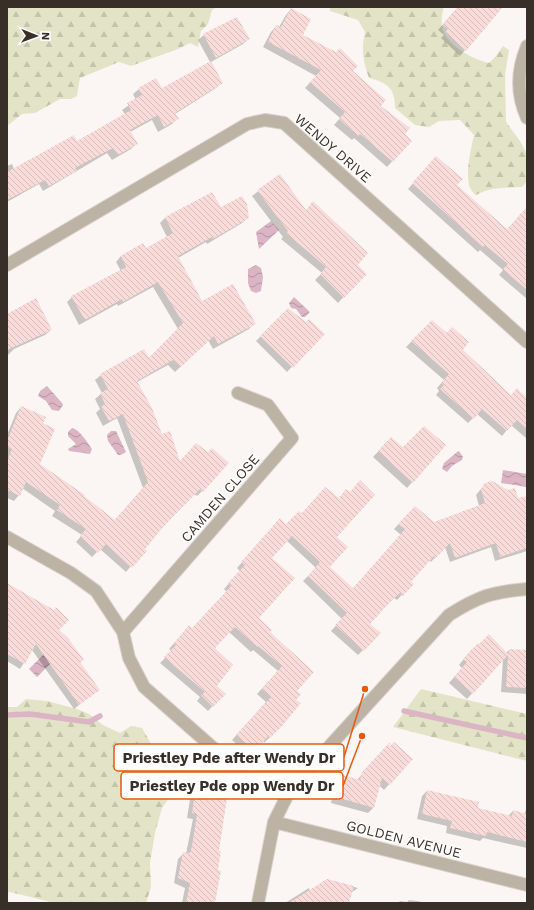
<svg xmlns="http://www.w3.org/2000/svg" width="534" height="910" font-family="'Work Sans',sans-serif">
<defs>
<pattern id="forest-firs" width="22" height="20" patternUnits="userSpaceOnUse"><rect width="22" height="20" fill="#e3e4c7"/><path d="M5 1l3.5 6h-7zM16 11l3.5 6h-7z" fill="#c4c4ab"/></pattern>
<pattern id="water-waves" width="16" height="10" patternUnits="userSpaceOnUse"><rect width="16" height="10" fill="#dcb5c5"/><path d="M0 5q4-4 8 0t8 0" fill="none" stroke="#b394a0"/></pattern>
<pattern id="building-back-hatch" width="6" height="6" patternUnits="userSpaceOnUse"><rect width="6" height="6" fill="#f9dbd9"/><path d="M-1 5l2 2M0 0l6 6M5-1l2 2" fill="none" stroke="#d6bcba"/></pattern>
</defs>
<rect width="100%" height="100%" fill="#fbf6f3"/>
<path fill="url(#forest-firs)" d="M7,7H217L212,10L208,24L201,31L198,47L190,43L178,49L131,66L119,62L80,78L77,96L71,99H60L35,113L22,114L7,126Z
M330,7H444C442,13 441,20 442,26C445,45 472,59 489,63L496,56L503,46L509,50L505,75L506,122L520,141L527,154V181L522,187C506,188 491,187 476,195C461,185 471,150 474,135L460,120L439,121L429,127L415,125L395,108C395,87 387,83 369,78C363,62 361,49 365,32L358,20L330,11Z
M421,689L527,714V761L393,727Z
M26,699L47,701L77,709L89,714L103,725L120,733L131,726L142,728L153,747L178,759L177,770L170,797L162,808L155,833L150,863L151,887L146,903H55L10,892L7,893V707H17Z"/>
<path fill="url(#water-waves)" d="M271,221L279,230L259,249L256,232Z
M256,265L261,268L263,277L261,291L256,293L251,291L248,283V269Z
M294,297L310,312L305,317H302L296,309L291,308L289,303Z
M47,386L62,403L63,405L59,411L52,410L46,401L38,396L40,391Z
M72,428C79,429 88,443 92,449L90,454L69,451L68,449L76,444L68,436V432Z
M111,431H116L126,452L121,455H118L108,441L107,435Z
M459,451L463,457L462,460L452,466L447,472L442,469L444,463L457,452Z
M503,470L527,474V487L501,483Z
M45,653L52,662L37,677L29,669Z"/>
<path fill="#0003" d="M458,7H502L460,56L441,38L444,35L438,30Z
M291,9L301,36L352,71L380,106L411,141L387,167L354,138L352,140L334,125L340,118L305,88L316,76L263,47L271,32L276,26L279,27L286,15Z
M204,35L248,39L243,44L211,62L222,83L216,88L175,114L177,118L172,124L158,132L152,120L130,132L136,144L131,149L112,160L107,153L43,191L39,184L7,202V166L12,164L14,169L77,142L125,114L122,110L136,100L133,94L139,89L161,90L210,62L198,40Z
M431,163L507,230L527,207V299L499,275L503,270L480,250L478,252L408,189Z
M279,175L306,211L365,274L338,303L315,280L322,273L281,239L283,237L252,196Z
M212,193L220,208L248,217L242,223L207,244L206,242L178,258L202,302L254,323L249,329L213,349L208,340L175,372L168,365L137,382L161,435L179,462L202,491L197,496L194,494L161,529L126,572L100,549L92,557L76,542L82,535L52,516L55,511L22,488L19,495L14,501L7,498V435L16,413L21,407L41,423L38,464L114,521L143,488L117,418L103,426L96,413L100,409L95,399L102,393L95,380L101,375L144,351L148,359L178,329L153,287L118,306L117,304L79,325L67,302L72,297L121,271L116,262L121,256L142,244L145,250L167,237L160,223L165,218Z
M288,309L306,324L323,334L287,372L256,341Z
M7,317L51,330L45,335L14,349L7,356Z
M432,321L446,334L452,328L461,350L511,396L527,400V439L511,425L502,436L477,414L468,423L436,395L439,391L437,388L444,380L406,347Z
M391,438L403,449L445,445L407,488L373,457Z
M485,484L517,500L527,497V551L495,561L491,547L450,562L445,547L431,562L429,560L410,582L412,584L397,600L394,598L368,624L363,650L358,655L331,631L342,619L303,581L316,568L287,541L271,558L257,618L269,632L295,691V700L282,725L264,743L263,741L249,756L232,740L266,702L257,694L278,671L253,650L251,652L229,632L214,649L215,686L224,694L208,711L197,701L200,697L160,663L172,651L169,649L184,632L192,629L227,592L224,589L240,571L237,568L275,525L286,526L335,537L328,567L353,589L401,535L394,529L410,512L434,523L479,506L476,495Z
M7,584L58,630L82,660L80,663L98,690L74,709L32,650L20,669L7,661Z
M472,649L506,653L509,650L527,651V694L501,692L503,659L467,699L449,683L462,668L459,665Z
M389,745L387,750L412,759L384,790L379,785L373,808L368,813L331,803L336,782L342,776L357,780Z
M427,791L476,809L508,816L513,811L524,814L527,808V848L483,838L480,841L446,833L447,826L417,819L422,796Z
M196,793L218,851L214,903H182L185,888L174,883L178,859L184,853L186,854L193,819L187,818L190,799Z
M327,880L358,888L336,903H285L309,888L310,891Z
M409,900L417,901L426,903H398L400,901L407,902Z"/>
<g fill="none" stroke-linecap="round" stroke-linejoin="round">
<path stroke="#dcb5c5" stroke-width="5.5" d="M404,711L527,738
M7,715L30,714L89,722L100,716"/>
</g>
<path fill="url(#building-back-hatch)" d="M458,7H503L466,51L445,32L448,29L443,25Z
M291,8L311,19L303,35L336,52L340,48L358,66L353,71L386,100L381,106L410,128L405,134L412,141L393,162L360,134L358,136L339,119L345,112L310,82L321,70L268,42L276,25L281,27Z
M237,17L250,39L216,58L203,34Z
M211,61L223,83L175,113L179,119L164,127L158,115L130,130L138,144L118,155L113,148L75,168L77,171L49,186L45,180L7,200V172L74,135L77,141L131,110L127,103L142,95L138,88L156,78L162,88Z
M436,156L463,179L457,185L507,229L527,207V290L503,269L508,264L485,245L483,247L412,183Z
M280,174L306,210L313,201L368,253L358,265L367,274L344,298L320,274L326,267L286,233L288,231L257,190Z
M212,192L221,207L242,196L247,204L249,218L213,239L212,237L178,256L202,301L233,284L256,324L218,344L214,336L181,367L173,360L137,381L152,408L162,434L170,431L180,461L196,443L208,452L212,448L229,463L203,492L200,489L161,529L145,549L147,551L132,568L106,544L98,553L80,536L86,529L57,510L60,505L26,482L20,496L7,490V461L12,449L7,447V441L21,406L46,417L43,423L55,429L40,464L85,495L84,496L115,520L148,482L123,414L109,421L101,407L105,404L100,393L108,389L100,374L144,349L149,358L183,323L158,282L123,302L122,299L85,320L71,296L126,267L121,256L143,243L146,248L173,233L165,217Z
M36,298L52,330L7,350V314Z
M288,308L306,322L309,319L325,334L293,368L260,336Z
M432,320L447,333L452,327L469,342L463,350L511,395L517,388L527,398V429L517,420L507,431L482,409L474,419L440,389L444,385L441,383L449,374L411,341Z
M424,426L446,445L413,483L378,451L391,437L403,447Z
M360,480L375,495L337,537L348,547L330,567L353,588L405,529L398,524L415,506L434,522L485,503L481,489L485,483L492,481L508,490L515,488L518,498L527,496V548L500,557L496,543L455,558L450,543L436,558L434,556L411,582L414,584L403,596L400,593L393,599L370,624L381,633L364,651L335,625L347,613L308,576L320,562L292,536L272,558L295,578L259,618L272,630L270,632L314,672L297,691L301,694L296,700L301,703L282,726L270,738L268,736L255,751L236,735L271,697L262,689L282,666L258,646L257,647L235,627L215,648L233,665L217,686L226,694L213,707L201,695L205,692L164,657L176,645L174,643L189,625L192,628L231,586L228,583L245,565L241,562L280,518L286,524L299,511L302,513L325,487L339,498L346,489L350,492Z
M7,583L54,610L56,607L69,620L59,630L68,638L84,660L80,662L100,690L79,705L36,644L25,664L7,654Z
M489,634L508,654L509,649L527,650V688L506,687L508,655L473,694L454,677L467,662L463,659L478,643L479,644Z
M390,742L389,747L394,742L413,759L390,785L382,778L374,808L336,797L342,775L360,780L362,772Z
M427,790L479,802L478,808L512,816L513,810L527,814V842L487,832L486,836L450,828L452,821L422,814Z
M195,792L227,798L219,851H221L218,870L221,871L215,903H186L190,883L178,878L183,852L190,853L192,846L197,814L192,813Z
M327,879L354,886L349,903H289Z"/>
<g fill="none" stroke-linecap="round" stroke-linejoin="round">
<g stroke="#d8d2cf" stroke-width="14">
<path id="street" d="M527,46C517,70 516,94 527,118
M7,265L247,124L265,120L284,123L527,342
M7,537L71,573L96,591L123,632L129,658L144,687L252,782L287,796
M123,632L292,438L268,405L238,393
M274,822L527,885
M258,903L274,822L287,796L305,773L449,615C479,596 492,592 527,589"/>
</g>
<use href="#street" stroke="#bcb3a4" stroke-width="12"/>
</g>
<g text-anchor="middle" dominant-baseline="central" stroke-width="3" stroke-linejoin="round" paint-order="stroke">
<g font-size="14" fill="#382f29" stroke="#fff">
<text transform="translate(333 148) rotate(41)">WENDY DRIVE</text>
<text transform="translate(220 498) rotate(-49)">CAMDEN CLOSE</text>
<text transform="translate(404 839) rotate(14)">GOLDEN AVENUE</text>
</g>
</g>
<path fill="none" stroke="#e8590c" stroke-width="1.5" d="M365 689L344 757M362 736L343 786"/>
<g fill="#e8590c" stroke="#fff" stroke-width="1.5">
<circle cx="365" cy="689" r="4"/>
<circle cx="362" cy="736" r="4"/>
</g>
<g fill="#fff" stroke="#e8590c" stroke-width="1.5">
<rect x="114" y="744" width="230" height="27" rx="4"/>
<rect x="121" y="772" width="222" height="27" rx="4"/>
</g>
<g font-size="15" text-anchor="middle" font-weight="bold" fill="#382f29">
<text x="229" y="763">Priestley Pde after Wendy Dr</text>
<text x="232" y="791">Priestley Pde opp Wendy Dr</text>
</g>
<rect width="534" height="910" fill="none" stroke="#382f29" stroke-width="16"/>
<g transform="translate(36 36) rotate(91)" stroke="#ffffff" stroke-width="3" paint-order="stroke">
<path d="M0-3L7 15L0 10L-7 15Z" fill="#382f29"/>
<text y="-6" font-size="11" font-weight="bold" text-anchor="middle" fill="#382f29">N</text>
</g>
</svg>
